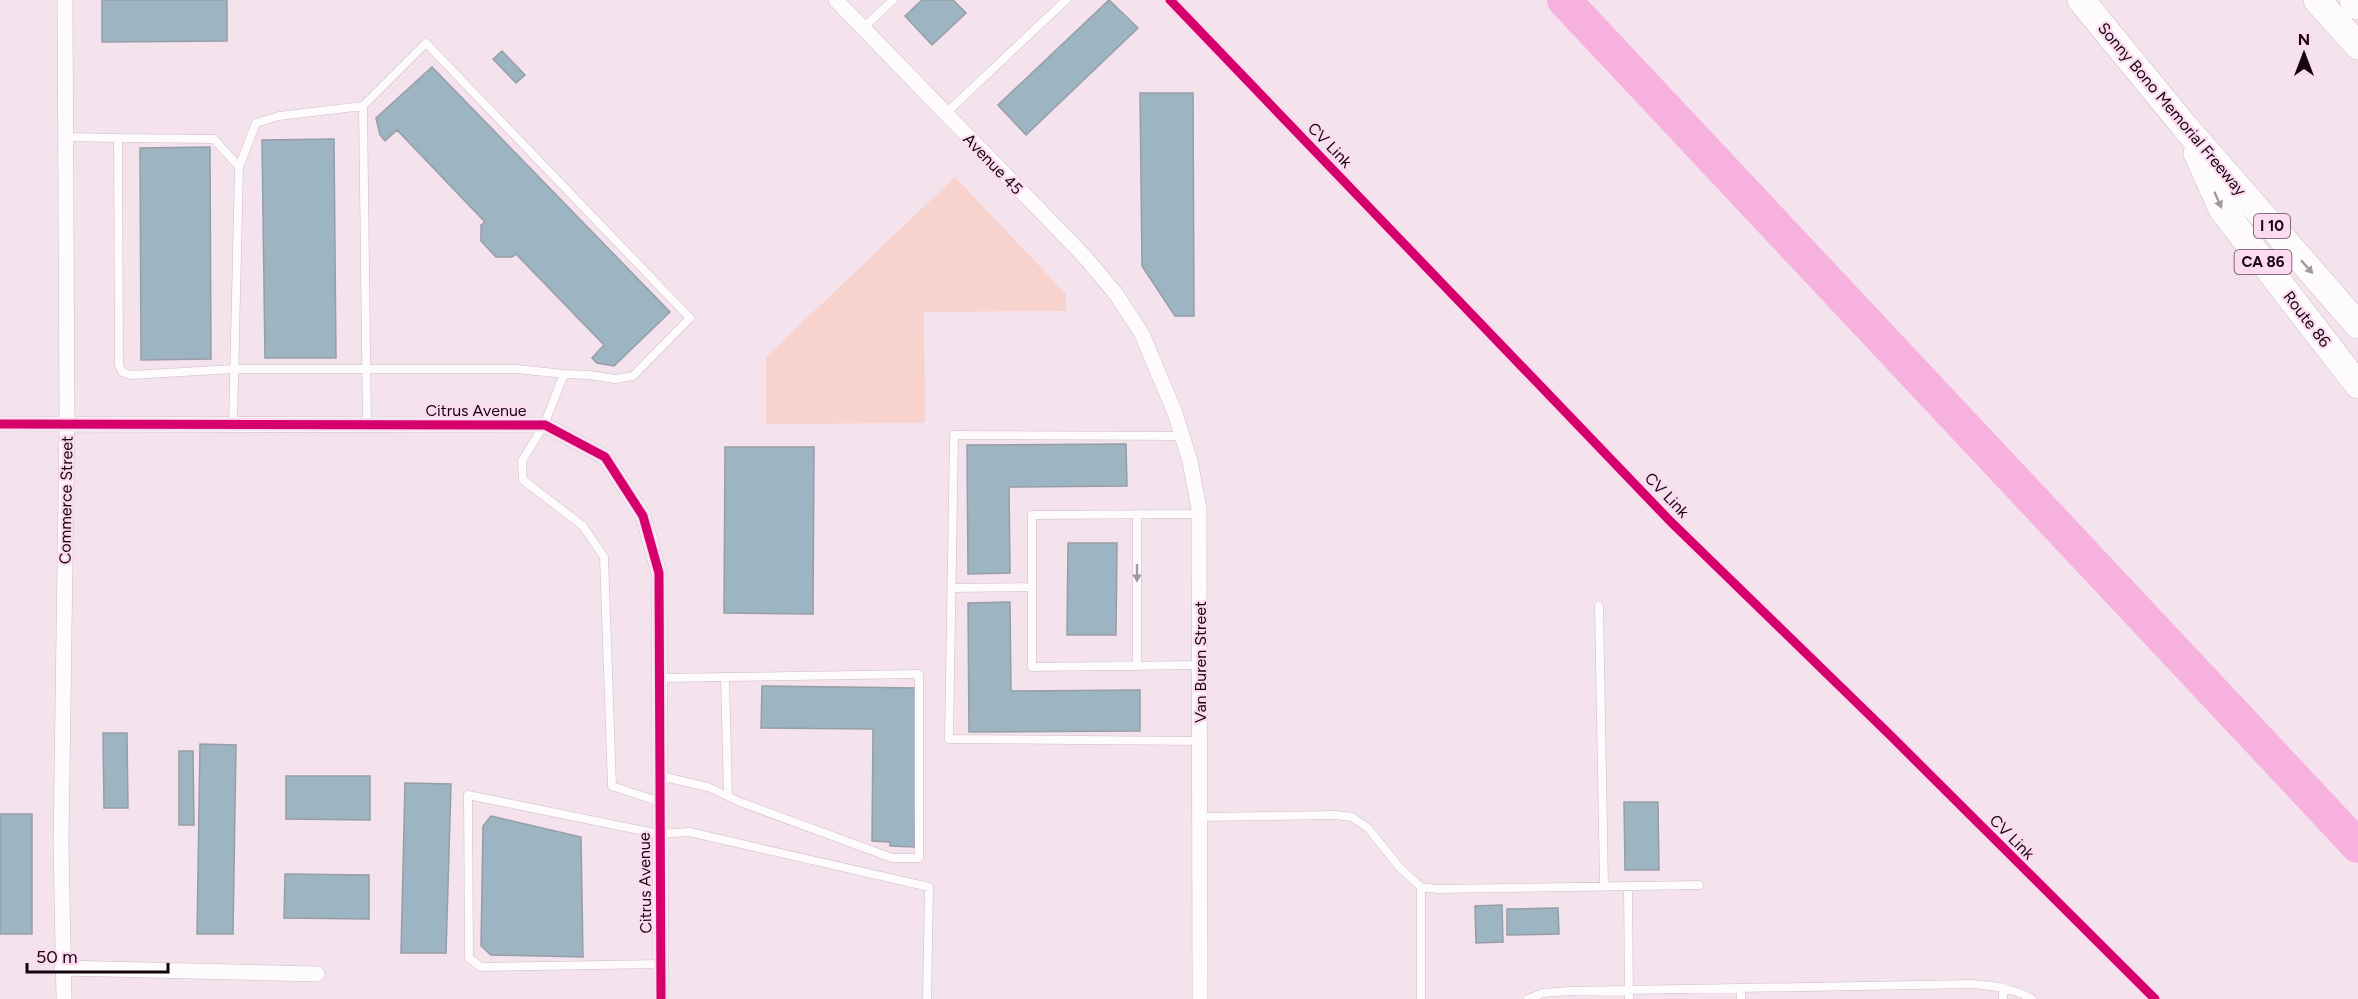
<svg xmlns="http://www.w3.org/2000/svg" width="2358" height="999" font-family="Figtree,sans-serif">
<rect width="100%" height="100%" fill="#f4e2ed"/>
<path fill="#f8d3cd" d="M955,177L1066,294V311L924,312L925,423L766,424V357Z"/>
<g fill="none" stroke-linecap="round" stroke-linejoin="round">
<path stroke="#f7b1de" stroke-width="34" d="M1564,0L2358,846"/>
</g>
<path fill="#9db5c2" stroke="#979da6" stroke-width="1.5" d="M102,0H227V41L102,42Z
M922,0H953L966,13L932,45L905,16Z
M1109,0L1138,28L1026,135L998,105Z
M502,51L525,75L516,83L493,59Z
M432,67L670,312L614,366L597,363L592,358L604,345L516,254L512,257H496L481,241V225L485,222L397,130L385,141L380,135L376,118Z
M1140,93H1193L1194,316H1175L1142,266Z
M334,139L336,358H265L262,140Z
M210,147L211,359L141,360L140,148Z
M1126,444L1127,486L1009,487L1010,573L968,574L967,445Z
M725,447H814L813,614L724,613Z
M1068,543H1117L1116,635H1067Z
M1010,602L1011,691L1140,690V731L969,732L968,603Z
M762,686L917,688L915,847L890,846V842L872,841L873,729L761,728Z
M103,733H127L128,808H104Z
M200,744L236,745L233,934H197Z
M179,751H193L194,825H179Z
M286,776H370V820L286,819Z
M405,783L451,784L446,953H401Z
M1624,802H1658L1659,870H1625Z
M0,814H32V934H0Z
M491,816L581,837L583,957L491,955L481,946L483,826Z
M285,874L369,875V919L284,918Z
M1502,905L1503,942L1476,943L1475,906Z
M1558,908L1559,934L1507,935V909Z"/>
<g fill="none" stroke-linecap="round" stroke-linejoin="round">
<g stroke="#cfbdc8" stroke-width="9">
<path id="lane" d="M863,28L893,0
M363,106L367,425
M945,114L1066,0
M65,137L118,138
M239,167L214,139L118,138L119,365L122,372L131,375L234,369H517L564,374
M233,424L239,167L256,123L279,116L363,106L426,43L690,318L633,376L615,379L589,375L564,374L544,425L522,461L523,480L583,526L604,557L612,786L660,802
M1182,436L954,435L949,739L1200,741
M1137,514V666
M1199,514L1032,515V667L1200,665
M952,588L1032,587
M1599,606L1604,886
M725,677L728,796
M660,678L919,674V858H892L740,802L708,787L660,776
M1200,817L1335,815L1352,817L1368,828L1400,868L1421,887L1437,889L1699,885
M1628,886L1629,999
M1421,887V999
M661,964L481,967L469,958L468,795L659,834L689,832L929,887L927,999
M2003,987V999
M1528,999L1543,993L1570,991L1973,984C1995,986 2013,988 2032,999
M1741,999V988"/>
</g>
<g stroke="#cfbdc8" stroke-width="16">
<path id="street" d="M836,0L1084,256L1116,294L1142,334L1175,413L1190,461L1199,509L1200,999
M0,424L545,425L605,457L643,516L659,573L661,999
M62,968L317,974
M64,999L61,844L67,423L65,0"/>
</g>
<g stroke="#cfbdc8" stroke-width="28">
<path id="highway" d="M2081,0L2186,128L2358,325
M2317,0L2358,46
M2353,0L2358,6
M2197,153L2222,209L2358,385"/>
</g>
<use href="#lane" stroke="#fdfbfc" stroke-width="8"/>
<use href="#street" stroke="#fdfbfc" stroke-width="15"/>
<use href="#highway" stroke="#fdfbfc" stroke-width="27"/>
<g stroke="#fcdaef" stroke-width="13">
<path id="cycleway" d="M1170,0L1670,521L1890,735L2155,999
M0,424L545,425L605,457L643,516L659,573L661,999"/>
</g>
<use href="#cycleway" stroke="#d6006c" stroke-width="9"/>
</g>
<defs><path id="oneway-solid" d="M-6-.8H1V-3.2L6.5 0L1 3.2V.8H-6Z" transform="scale(1.5)"/></defs>
<g fill="#a1999e">
<use href="#oneway-solid" transform="translate(2218 200) rotate(66)"/>
<use href="#oneway-solid" transform="translate(2307 267) rotate(49)"/>
<use href="#oneway-solid" transform="translate(1137 573) rotate(90)"/>
</g>
<g text-anchor="middle" dominant-baseline="central" stroke-width="4.5" stroke-linejoin="round" paint-order="stroke">
<g fill="#fcdaef" stroke="#5b4553" stroke-width="1.5">
<rect x="2254" y="214" width="36" height="24" rx="4.5"/>
<rect x="2234.5" y="250" width="57" height="24" rx="4.5"/>
</g>
<g font-size="15" font-weight="bold" fill="#160510">
<text x="2272" y="226">I 10</text>
<text x="2263" y="262">CA 86</text>
</g>
<g font-size="16" fill="#160510" stroke="#fcdaef">
<text transform="translate(2172 109) rotate(50)">Sonny Bono Memorial Freeway</text>
<text transform="translate(1330 145) rotate(46)">CV Link</text>
<text transform="translate(993 164) rotate(46)">Avenue 45</text>
<text transform="translate(2307 319) rotate(52)">Route 86</text>
<text x="476" y="410">Citrus Avenue</text>
<text transform="translate(1667 495) rotate(46)">CV Link</text>
<text transform="translate(66 500) rotate(-89)">Commerce Street</text>
<text transform="translate(1200 662) rotate(-90)">Van Buren Street</text>
<text transform="translate(2012 837) rotate(45)">CV Link</text>
<text transform="translate(645 883) rotate(-91)">Citrus Avenue</text>
</g>
</g>
<g transform="translate(2304 54)" stroke="#fcdaef" stroke-width="4.5" paint-order="stroke">
<path d="M0-4.5L10 22L0 15L-10 22Z" fill="#160510"/>
<text y="-9" font-size="16" font-weight="bold" text-anchor="middle" fill="#160510">N</text>
</g>
<path d="M27 963v9h141v-9" fill="none" stroke="#160510" stroke-width="3"/>
<text x="36" y="963" font-size="18" fill="#160510" stroke="#fcdaef" stroke-width="4.5" paint-order="stroke">50 m</text>
</svg>
